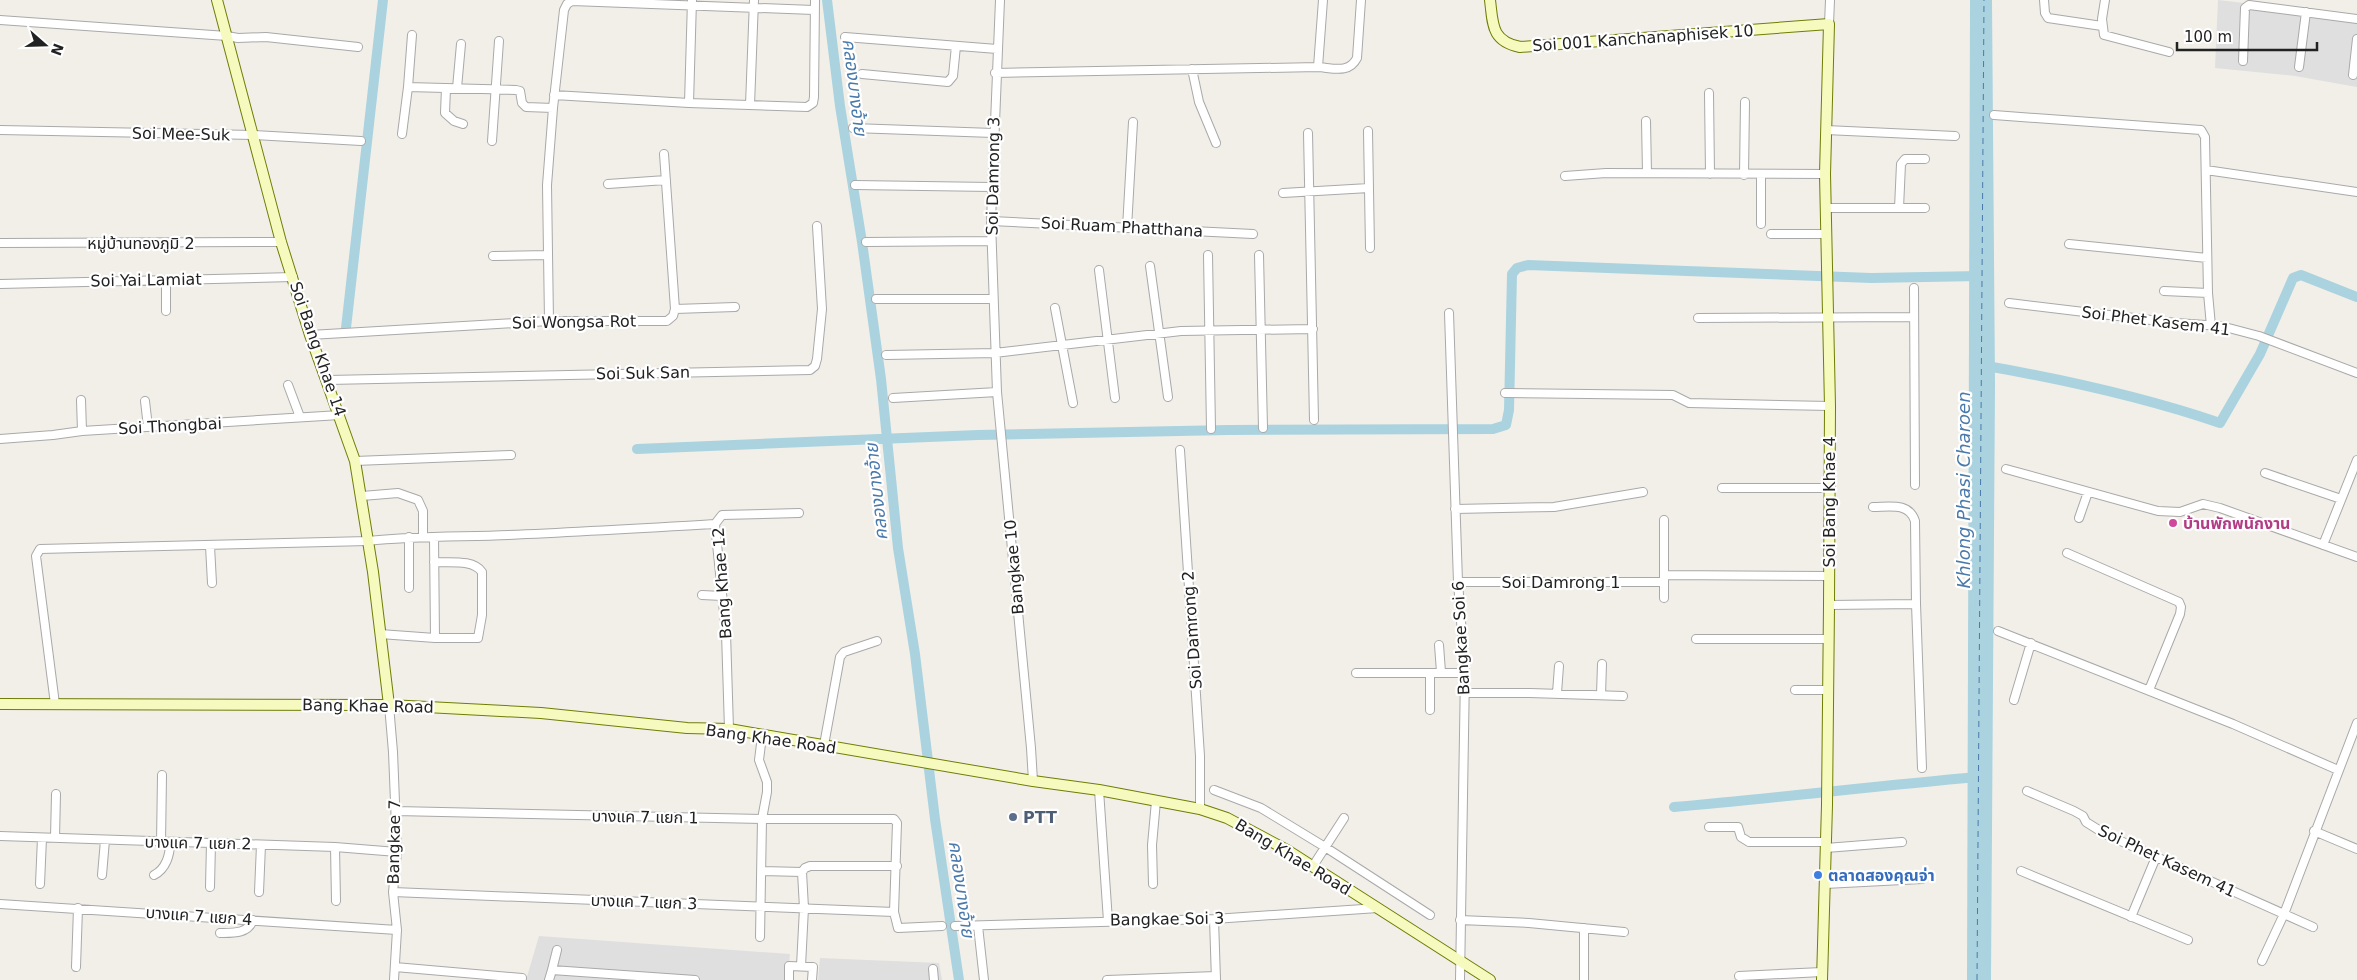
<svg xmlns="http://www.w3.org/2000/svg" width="2357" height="980" font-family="'DejaVu Sans','Noto Sans Thai',sans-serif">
<rect width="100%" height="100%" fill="#f2efe9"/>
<path fill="#e0dfdf" d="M2218,0L2357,16V87L2295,76L2215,68Z
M539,936L790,954L787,980H526Z
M820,958L939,963L942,980H818Z"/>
<path fill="#aad3df" d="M1970,0H1992L1995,385L1991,980H1967Z"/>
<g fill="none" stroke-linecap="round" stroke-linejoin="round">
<path stroke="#aad3df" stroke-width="10" d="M827,0L840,106L862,242L881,379L898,548L915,654L935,819L959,980
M346,328L383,0
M1981,365C2062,379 2141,396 2220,423L2260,354L2293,278L2301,275L2357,297
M637,449L978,435L1229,430L1493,429L1506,425L1509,410L1512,274L1517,268L1528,265L1871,278L1980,276
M1674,807C1776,798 1876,786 1977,777"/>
<path stroke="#4a7aab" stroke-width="1" stroke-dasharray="6 5" stroke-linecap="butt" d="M1977,980L1984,0"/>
<g stroke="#a9a9a9" stroke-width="10">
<path id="street" d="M1000,0L991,221L997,392L1031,748L1033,781
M2044,0L2045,13L2048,18L2102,26
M2105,0L2102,19L2104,35L2169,52
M0,20L227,36L238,38L266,37L358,47
M1829,24L1830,0
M845,37L997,49
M2243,61L2245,8L2249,5L2357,19
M1318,67L1323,0
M2299,67L2306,12
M1192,69L1199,102L1216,143
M995,73L1318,67C1333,68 1349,74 1357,58L1361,0
M862,74L948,82L953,76L956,46
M2353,75L2357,39
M408,87L412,35
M446,88L445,113L454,121L463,124
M457,88L461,44
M1709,93L1710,174
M554,95L689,103L807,107L813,103L814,97L815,0
M689,103L692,0
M750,105L754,0
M1994,115L2201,130L2205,137L2208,293L2211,326
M1646,121L1647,173
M853,128L993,133
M0,130L254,135L361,141
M1826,130L1955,136
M1368,131L1370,248
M1308,133L1314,420
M402,134L408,87L516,90L520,91L522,103L526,107L553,108
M492,141L499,41
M2206,170L2357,192
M1744,175L1745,102
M1761,175V224
M1565,176L1606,173L1825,174
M608,184L666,180
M855,185L992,187
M1283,193L1369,188
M1827,208H1925
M1899,208L1901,164L1905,159H1925
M991,221L1253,234
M1127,228L1133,122
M1771,234H1827
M866,242L991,241
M0,243L281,242
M2069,244L2207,258
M1208,255L1211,429
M1259,255L1263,428
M493,256L548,255
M1150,266L1168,397
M1099,270L1115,398
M166,280V311
M0,284L293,277
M1914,288L1915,485
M2164,291L2208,293
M876,299H993
M2009,303L2176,323L2221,326L2259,336L2357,373
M1055,308L1073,403
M675,309L735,307
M1449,313L1458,582L1465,673L1460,980
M1698,318L1914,317
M549,321L547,185L553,108L564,10L567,4L572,1L814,10
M310,335L549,321H667L673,316L675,309L664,154
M886,355L995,353L1181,331L1313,329
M328,380L810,370L815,366L817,359L822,309L817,226
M288,385L300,417
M1505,393L1673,395L1689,403L1830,406
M893,398L997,392
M81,400L82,431
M145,401L148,427
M0,439L53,435L82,431L340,415
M1180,450L1200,756V809
M355,461L511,455
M2006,469L2158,511L2180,512L2203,504L2220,508L2357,557
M2265,473L2341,499
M1722,488H1829
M362,496L398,493L418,500L423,511V537
M1873,507C1889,507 1909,502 1915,521L1916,604
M1455,509L1554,507L1643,492
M2079,518L2088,492
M1664,520V598
M434,538L435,638
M2323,545L2357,460
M210,546L212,583
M2067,553L2179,602L2181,607L2180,614L2149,690
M1664,575L1829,576
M1458,582H1664
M409,588V537
M702,595L722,596
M1829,605L1916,604L1922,768
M1998,631L2233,724L2338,770
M380,634L435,638H478L482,615V572C473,559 450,563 434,562
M1696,639H1829
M1439,645L1441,672
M1356,673H1465
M1795,690H1828
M1465,693H1530L1623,696
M1557,693L1559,666
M1601,695L1602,664
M2014,700L2031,643
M55,704L36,556L40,549L368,541C415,536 462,537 509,535C578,532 646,528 715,524
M389,705L393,752L397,852L393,892L397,930L394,980
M1430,710V673
M729,729L726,633L715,524L722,515L799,513
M824,745L840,657L844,652L877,641
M1099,790L1108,921
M1214,790L1261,808L1325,847L1430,915
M2027,791L2074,811L2083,816L2086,822L2105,834L2313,927
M396,811L762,819H894L897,823L894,912L898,928L942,926
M1709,827H1738L1741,837L1749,842H1826
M2314,831L2357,849
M0,836L335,847L397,852
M55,838L56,794
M161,843L162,775
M335,847L336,901
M1826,848L1902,842
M1313,866L1344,818
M762,871L802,872L805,868L810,866H897
M2021,871L2188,940
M102,875L105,840
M154,875C166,869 170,855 170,843
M40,884L42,838
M1153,884L1152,845L1156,801
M1825,884L1922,879
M210,887L211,843
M259,892L261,845
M393,892L894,912
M0,904L397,930
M2131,917L2156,857
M1214,919L1216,980
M1460,920L1529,923L1624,932
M955,926L1214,919L1378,908
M978,926L984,980
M220,933C233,933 248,934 253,920
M760,937L762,819L767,792V782L759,760L762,736
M2262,961L2284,914L2357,723
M801,966L804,908L802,872
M76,967L78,908
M395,967L522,978
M933,969L934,980
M552,970L557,950
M1739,976L1822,972
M549,980L552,970L695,980
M789,980V966L813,967L812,980
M1107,980L1216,976
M1584,980V928"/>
</g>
<g stroke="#707d05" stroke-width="12">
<path id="secondary" d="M217,0L281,242L310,335L355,461L373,572L389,705
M1490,0C1493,24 1491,41 1520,47L1829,24L1825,174L1830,406L1829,605L1827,805L1822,980
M0,704L389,705L541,713L687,728L729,729L1033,781L1099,790L1200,809L1227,818L1287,850L1490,980"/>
</g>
<use href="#street" stroke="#fff" stroke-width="8"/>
<use href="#secondary" stroke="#f7fabf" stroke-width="10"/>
</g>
<circle fill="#d1479c" stroke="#fff" stroke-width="2" cx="2173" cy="523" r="5"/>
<circle fill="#5c6f8a" stroke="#fff" stroke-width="2" cx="1013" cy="817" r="5"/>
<circle fill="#3f7fe0" stroke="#fff" stroke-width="2" cx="1818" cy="875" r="5"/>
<g text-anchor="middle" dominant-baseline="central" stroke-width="4.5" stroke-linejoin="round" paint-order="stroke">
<g font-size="16" fill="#222" stroke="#fff">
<text transform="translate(1643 38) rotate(-4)">Soi 001 Kanchanaphisek 10</text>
<text transform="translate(181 134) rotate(1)">Soi Mee-Suk</text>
<text transform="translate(993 176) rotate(-89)">Soi Damrong 3</text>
<text transform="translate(1122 227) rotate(3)">Soi Ruam Phatthana</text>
<text x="141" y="243">หมู่บ้านทองภูมิ 2</text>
<text transform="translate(146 280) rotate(-1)">Soi Yai Lamiat</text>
<text transform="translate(2156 321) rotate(7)">Soi Phet Kasem 41</text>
<text transform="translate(574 322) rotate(-1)">Soi Wongsa Rot</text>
<text transform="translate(318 349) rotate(71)">Soi Bang Khae 14</text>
<text transform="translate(643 373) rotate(-1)">Soi Suk San</text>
<text transform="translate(170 426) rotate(-3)">Soi Thongbai</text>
<text transform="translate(1829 502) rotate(-90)">Soi Bang Khae 4</text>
<text transform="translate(1014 567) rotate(-95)">Bangkae 10</text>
<text x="1561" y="582">Soi Damrong 1</text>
<text transform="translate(722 583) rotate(-94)">Bang Khae 12</text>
<text transform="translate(1192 630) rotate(-94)">Soi Damrong 2</text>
<text transform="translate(1461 638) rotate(-93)">Bangkae Soi 6</text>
<text transform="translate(368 706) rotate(1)">Bang Khae Road</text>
<text transform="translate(771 739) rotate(8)">Bang Khae Road</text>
<text transform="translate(645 817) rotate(1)">บางแค 7 แยก 1</text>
<text transform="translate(394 842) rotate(-89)">Bangkae 7</text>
<text transform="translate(198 843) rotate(1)">บางแค 7 แยก 2</text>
<text transform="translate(1293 857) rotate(31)">Bang Khae Road</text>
<text transform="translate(2167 861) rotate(25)">Soi Phet Kasem 41</text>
<text transform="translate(644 902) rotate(2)">บางแค 7 แยก 3</text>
<text transform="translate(199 916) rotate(4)">บางแค 7 แยก 4</text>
<text transform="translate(1167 919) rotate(-1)">Bangkae Soi 3</text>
</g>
<g font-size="16" font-weight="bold" fill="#b23c85" stroke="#fff" text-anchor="start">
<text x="2183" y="523">บ้านพักพนักงาน</text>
</g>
<g font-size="16" font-weight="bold" fill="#4e5e75" stroke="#fff" text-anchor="start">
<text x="1023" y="817">PTT</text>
</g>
<g font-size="16" font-weight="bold" fill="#366cbe" stroke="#fff" text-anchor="start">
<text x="1828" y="875">ตลาดสองคุณจ่า</text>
</g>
<g font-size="18" font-style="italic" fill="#4a7aab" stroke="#fff">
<text transform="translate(855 87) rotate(83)">คลองบางอ้าย</text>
<text transform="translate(1963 490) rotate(-90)">Khlong Phasi Charoen</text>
<text transform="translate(876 492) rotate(-96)">คลองบางอ้าย</text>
<text transform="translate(962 889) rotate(82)">คลองบางอ้าย</text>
</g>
</g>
<g transform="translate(45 45) rotate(110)" stroke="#ffffff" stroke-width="4" paint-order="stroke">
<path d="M0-4L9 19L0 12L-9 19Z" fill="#222222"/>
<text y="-8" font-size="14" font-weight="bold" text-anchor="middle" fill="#222222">N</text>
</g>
<path d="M2177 42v8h140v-8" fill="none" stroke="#222222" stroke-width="2.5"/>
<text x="2184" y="42" font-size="15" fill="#222222" stroke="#ffffff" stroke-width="4" paint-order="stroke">100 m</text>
</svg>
